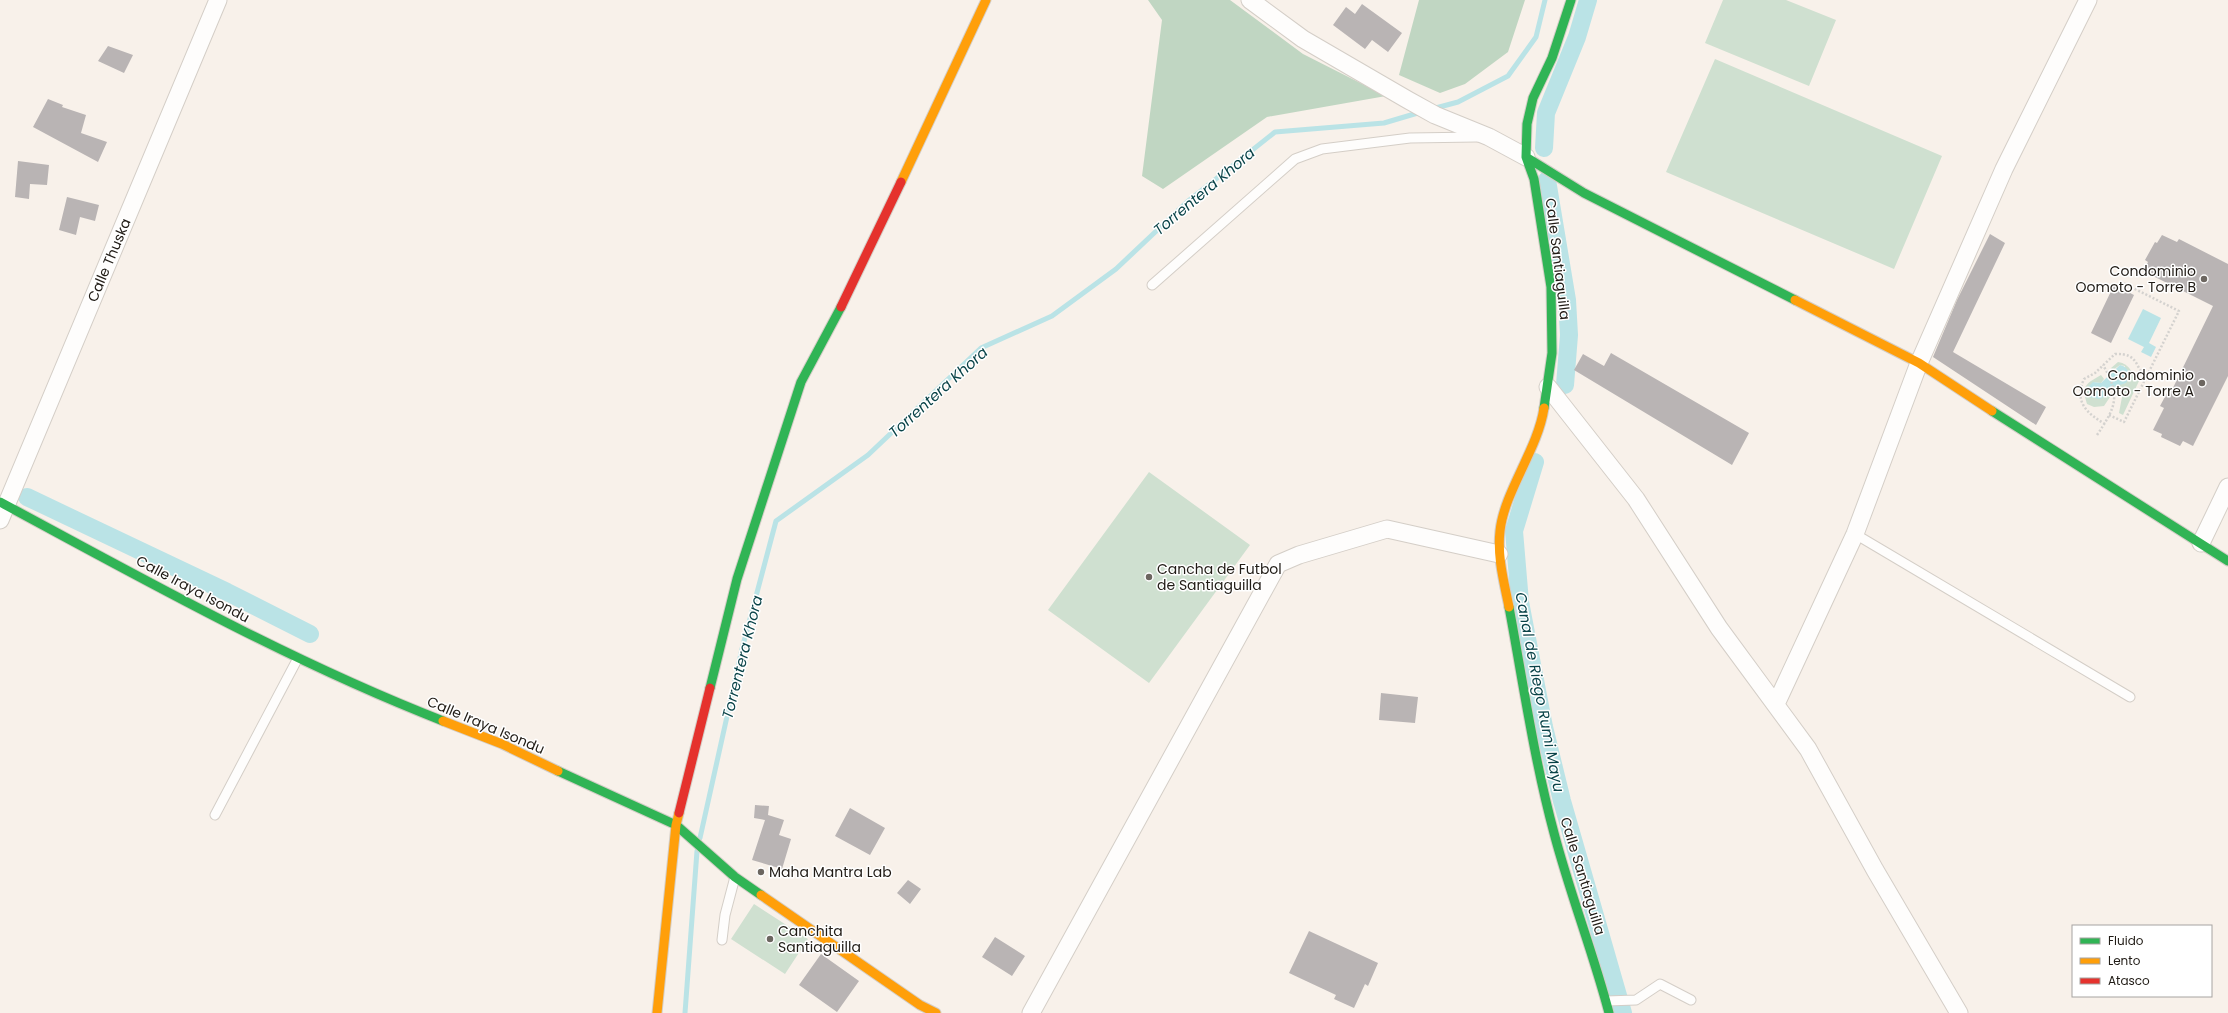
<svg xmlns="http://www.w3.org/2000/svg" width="2228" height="1013" font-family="Poppins,sans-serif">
<rect width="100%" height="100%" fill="#f8f1ea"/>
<path fill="#cfe0d0" d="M1723,0H1786L1836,20L1809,86L1705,43Z
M1715,59L1942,156L1894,269L1666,172Z
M2118,362C2131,364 2131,374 2139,381L2123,415L2119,413L2122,397L2118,384L2126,383L2125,366L2120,365L2113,370L2111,368Z
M2101,375L2104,379L2101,383L2093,382L2105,396L2108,389L2112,394L2104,406L2094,407L2087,404C2081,385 2086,384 2101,375Z
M1149,472L1250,545L1149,683L1048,610Z
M754,904L808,939L785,974L731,939Z"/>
<path fill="#c0d6c2" d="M1148,0H1230L1303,54L1386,96L1267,117L1163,189L1142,176L1162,20Z
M1419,0H1525L1508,52L1465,84L1440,93L1399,75Z"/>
<path fill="#bae3e6" d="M2143,309L2161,318L2149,343L2156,347L2151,357L2141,352L2144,347L2128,339Z
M2120,365C2129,367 2131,375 2126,383L2108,389L2105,396L2100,399L2089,397L2088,387L2093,382L2101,383Z"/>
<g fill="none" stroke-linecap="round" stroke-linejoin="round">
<path stroke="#bae3e6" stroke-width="5" d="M1432,109L1458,102L1508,76L1536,37L1545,0
M700,838L742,649L776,521L868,455L981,348L1052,316L1116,269L1187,202L1275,132L1384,123L1421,112
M685,1013L697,851"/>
<path stroke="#bae3e6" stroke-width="18" d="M1544,148L1546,113L1577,37L1588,0
M1547,180L1567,300L1569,335L1565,385
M1535,462L1514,531L1520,602L1544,727L1562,801L1623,1013
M27,497L227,592L310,634"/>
</g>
<path fill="#b9b4b4" d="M1362,4L1402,33L1388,52L1372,40L1365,49L1333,25L1346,7L1355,14Z
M108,46L133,55L124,73L98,61Z
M48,99L63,105L62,107L86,115L81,133L107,142L98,162L33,127Z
M18,161L49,165L47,185L30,184L29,199L15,197Z
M67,197L99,205L95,221L80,217L76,235L59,230Z
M1990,234L2005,243L1953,352L2046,407L2036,425L1933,357L1957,300Z
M2162,235L2177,242L2179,239L2228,264V376L2193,446L2183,441L2180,446L2161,437L2162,434L2153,430L2164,408L2160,406L2167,393L2170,394L2213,306L2143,271L2148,262L2145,260L2155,242L2157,243Z
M2114,285L2134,295L2111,343L2091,333Z
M1611,353L1749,433L1732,465L1574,370L1583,354L1604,366Z
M1381,693L1418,697L1415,723L1379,720Z
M755,805L769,806L768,815L784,820L779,835L791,839L782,869L752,860L765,820L754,818Z
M850,808L885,828L870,855L835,836Z
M908,880L921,889L910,904L897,893Z
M1309,931L1378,963L1368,986L1365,984L1354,1008L1334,999L1336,995L1289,973Z
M995,937L1025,956L1012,976L982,957Z
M821,954L859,981L837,1012L799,985Z"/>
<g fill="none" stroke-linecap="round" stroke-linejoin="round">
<g stroke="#d4cec7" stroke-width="11">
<path id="lane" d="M1152,285L1295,159L1322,149L1410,138L1477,137
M1855,534L2130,697
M215,815L298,658
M722,940L725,915L735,877
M1606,1001L1636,1000L1660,984L1691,1000"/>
</g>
<g stroke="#d4cec7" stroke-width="19">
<path id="street" d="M1250,0L1303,39L1408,100L1435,115L1489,137L1526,157
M1548,387L1636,499L1719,628L1808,749L1875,870L1959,1013
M0,520L218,0
M2201,543L2228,487
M1776,704L1855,534L1919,363L2004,169L2088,0
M1031,1013L1278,564L1299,555L1387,529L1499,554"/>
</g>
<g stroke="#d4cec7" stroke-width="11">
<path id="fast" d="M1526,157L1584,193L1795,300
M1544,408L1552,353L1551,287L1534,179L1526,157L1527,124L1533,98L1552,58L1571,0
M1992,411L2228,561
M0,502C145,580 289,661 443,721
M1509,607C1523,682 1534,759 1554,833C1570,894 1593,952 1609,1013
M710,688L737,579L801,382L841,307
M558,771L676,825L735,877L761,895"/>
</g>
<g stroke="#d4cec7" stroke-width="11">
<path id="slow" d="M901,182L986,0
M1795,300L1919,363L1992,411
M1509,607C1504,582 1497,557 1500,531C1504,492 1538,449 1544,408
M443,721L502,744L558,771
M761,895L920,1005L936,1013
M657,1013L676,825L679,813"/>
</g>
<g stroke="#d4cec7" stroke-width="11">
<path id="jam" d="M841,307L901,182
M679,813L710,688"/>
</g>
<path stroke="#d4d2cf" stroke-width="2.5" stroke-dasharray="2 2" stroke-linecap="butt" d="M2109,415L2124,422L2179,311L2121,282
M2105,424C2086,413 2074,401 2084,379L2095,373L2115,354C2141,353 2134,370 2147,376
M2097,435C2116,407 2121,396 2103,365"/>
<use href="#lane" stroke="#fefdfc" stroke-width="9"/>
<use href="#street" stroke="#fefdfc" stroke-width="17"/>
<use href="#fast" stroke="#30b455" stroke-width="9"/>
<use href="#slow" stroke="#ff9f0a" stroke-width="9"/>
<use href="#jam" stroke="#e5322d" stroke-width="9"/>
</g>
<g fill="#6c6660" stroke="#fff" stroke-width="1.5">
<circle cx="2204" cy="279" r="4"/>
<circle cx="2202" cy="383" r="4"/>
<circle cx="1149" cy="577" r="4"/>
<circle cx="761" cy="872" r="4"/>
<circle cx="770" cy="939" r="4"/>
</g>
<g text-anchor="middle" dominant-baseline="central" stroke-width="3" stroke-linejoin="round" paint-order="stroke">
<g font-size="14" fill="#201b15" stroke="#fff">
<text transform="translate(1558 259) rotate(83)">Calle Santiaguilla</text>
<text transform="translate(109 260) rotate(-67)">Calle Thuska</text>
<text transform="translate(193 589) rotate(28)">Calle Iraya Isondu</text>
<text transform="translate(486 725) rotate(23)">Calle Iraya Isondu</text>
<text transform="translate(1583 876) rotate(73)">Calle Santiaguilla</text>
</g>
<g font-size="14" fill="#201b15" stroke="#fff" text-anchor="start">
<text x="2196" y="271" text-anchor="end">Condominio<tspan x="2196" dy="16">Oomoto - Torre B</tspan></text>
<text x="2194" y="375" text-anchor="end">Condominio<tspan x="2194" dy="16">Oomoto - Torre A</tspan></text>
<text x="1157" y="569">Cancha de Futbol<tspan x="1157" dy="16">de Santiaguilla</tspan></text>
<text x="769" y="872">Maha Mantra Lab</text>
<text x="778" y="931">Canchita<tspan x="778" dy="16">Santiaguilla</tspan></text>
</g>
<g font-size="15" font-style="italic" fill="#094348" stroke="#fff">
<text transform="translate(1204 191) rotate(-40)">Torrentera Khora</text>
<text transform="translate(938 392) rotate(-42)">Torrentera Khora</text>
<text transform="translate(742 657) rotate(-76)">Torrentera Khora</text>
<text transform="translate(1540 692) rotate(79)">Canal de Riego Rumi Mayu</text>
</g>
</g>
<rect x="2072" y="925" width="140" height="72" fill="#ffffff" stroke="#a6a4a1"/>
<rect x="2080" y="938" width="20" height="6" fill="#30b455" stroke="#a6a4a1"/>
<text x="2108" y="945" font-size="12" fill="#201b15">Fluido</text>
<rect x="2080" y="958" width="20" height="6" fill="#ff9f0a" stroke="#a6a4a1"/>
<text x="2108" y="965" font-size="12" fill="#201b15">Lento</text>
<rect x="2080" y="978" width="20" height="6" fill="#e5322d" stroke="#a6a4a1"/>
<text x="2108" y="985" font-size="12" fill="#201b15">Atasco</text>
</svg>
